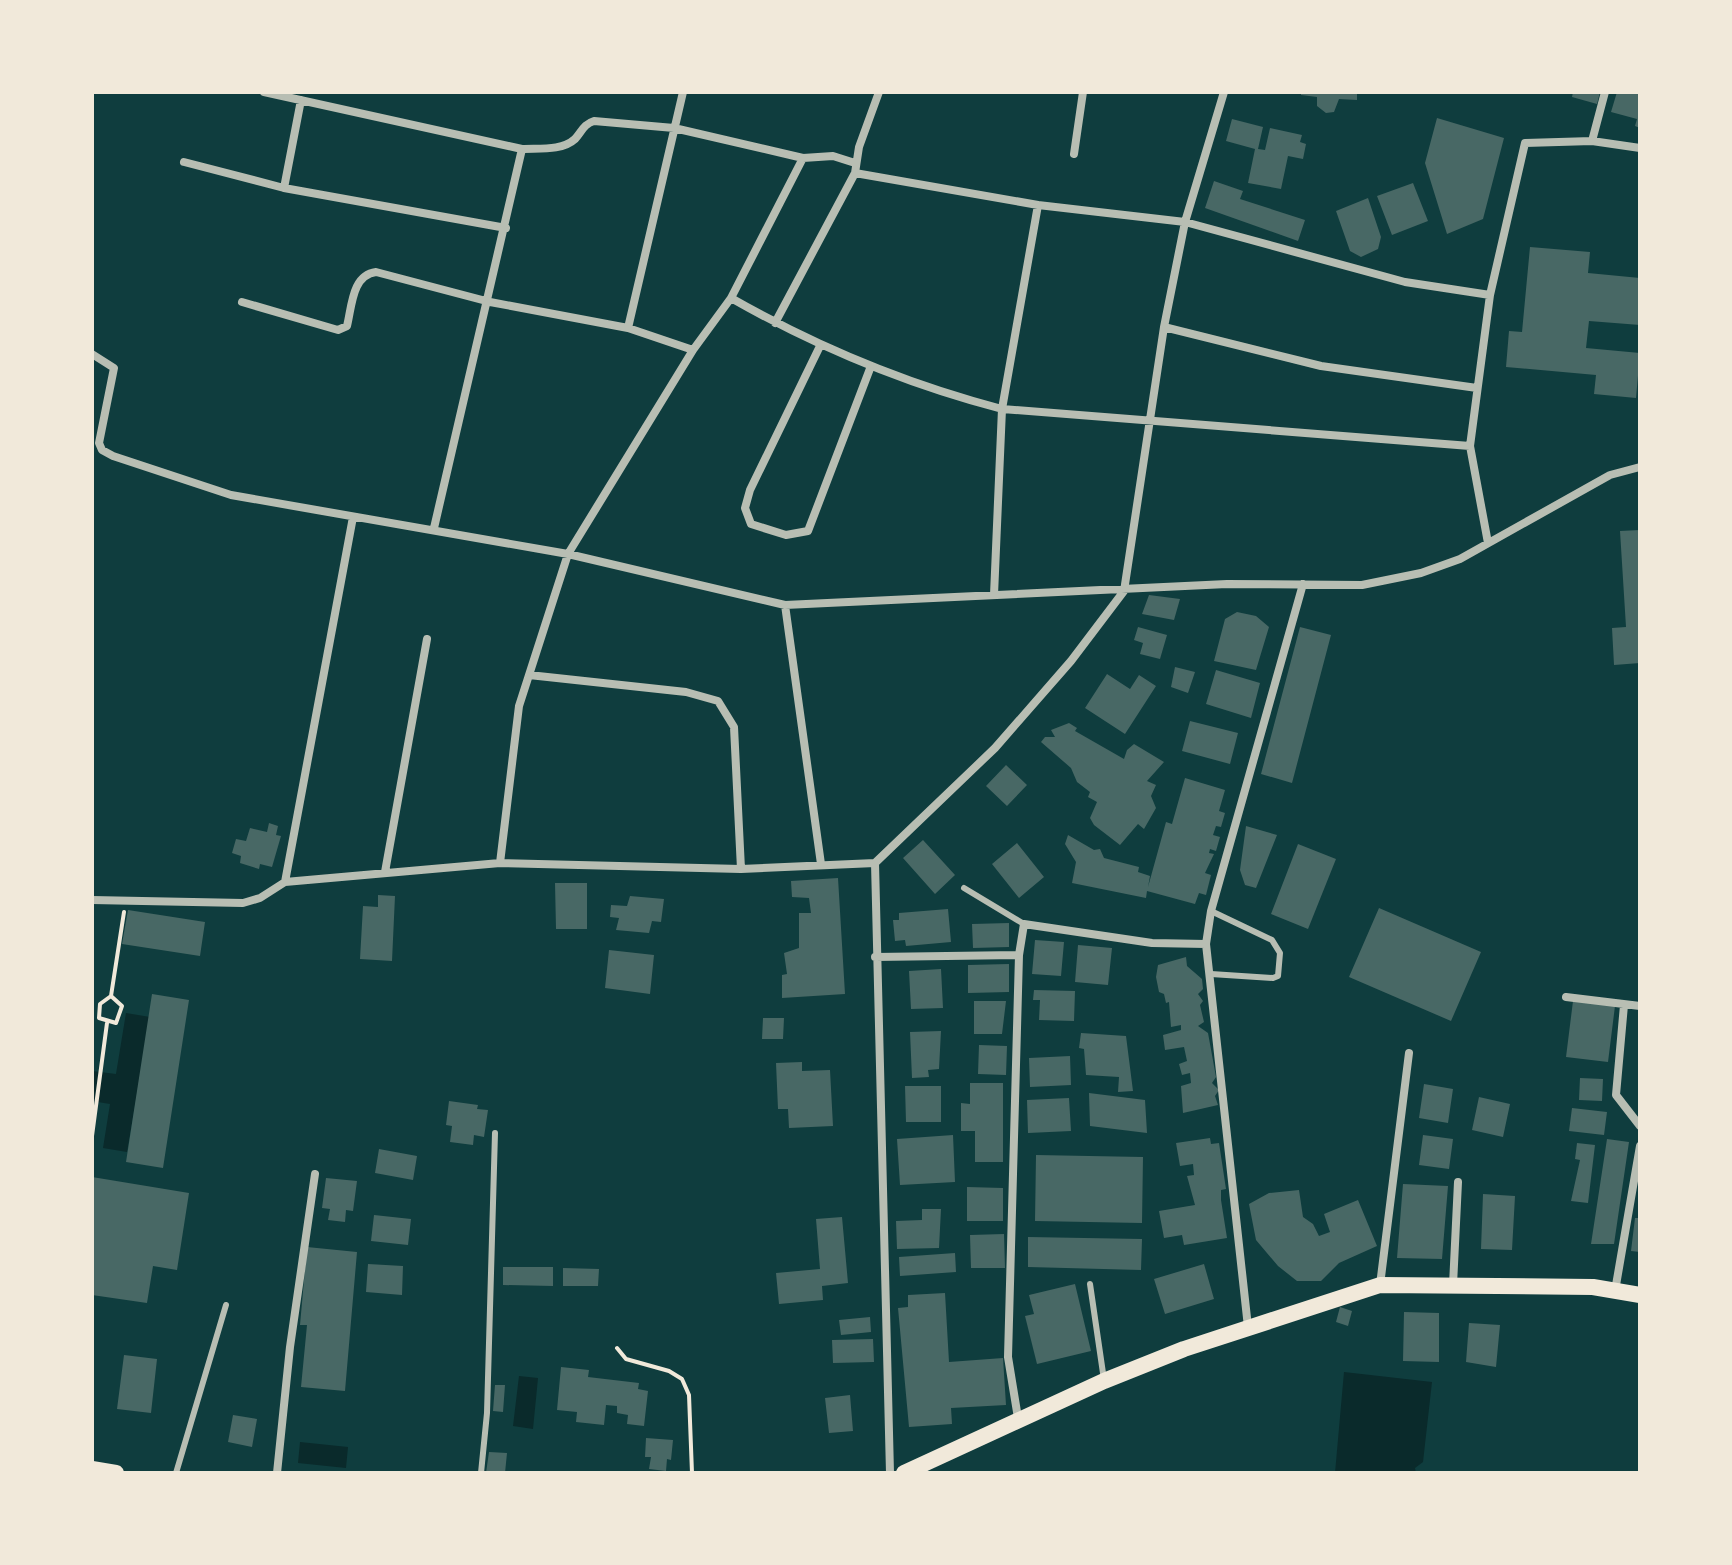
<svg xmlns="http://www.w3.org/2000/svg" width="1732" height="1565" font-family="Lato,sans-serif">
<rect width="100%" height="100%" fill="#0f3d3e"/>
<path fill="#0a2a2b" d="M126,1013L150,1017L127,1152L103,1148L110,1104L92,1101V1071L116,1074Z
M1344,1372L1432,1382L1423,1462L1415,1468L1416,1473H1335Z
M519,1376L538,1378L533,1429L513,1426Z
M300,1442L348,1447L346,1468L298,1463Z"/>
<path fill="#486865" d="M1301,92H1357V100L1339,99L1334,112L1326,113L1317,106V97L1301,95Z
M1573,92H1600L1597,104L1572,97Z
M1617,92H1640V128L1635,126L1637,119L1611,112Z
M1437,118L1504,138L1483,219L1447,234L1425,163Z
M1232,119L1263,127L1258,149L1265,150L1270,128L1302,135L1300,142L1306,144L1303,159L1288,156L1281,189L1248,183L1255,149L1226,141Z
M1214,181L1243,191L1240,199L1305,220L1298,241L1205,208Z
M1413,183L1428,221L1392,235L1377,196Z
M1368,198L1381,237L1378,249L1361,257L1350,251L1336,211Z
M1530,247L1590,252L1588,273L1640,278V325L1589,321L1586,348L1640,353L1636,398L1594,394L1596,375L1506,367L1509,331L1522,332Z
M1640,530V663L1614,665L1612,628L1626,627L1620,531Z
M1149,595L1180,599L1174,620L1142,614Z
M1237,612L1256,616L1269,627L1256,670L1214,661L1225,619Z
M1138,627L1167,635L1160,659L1140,654L1143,643L1134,640Z
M1300,627L1331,635L1292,783L1261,774Z
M1175,667L1195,672L1188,693L1171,687Z
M1216,670L1260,683L1251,718L1206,704Z
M1107,674L1130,689L1139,675L1156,686L1125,734L1085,708Z
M1190,721L1238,733L1230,764L1182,751Z
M1069,723L1077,728L1075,731L1124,759L1127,750L1134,744L1164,762L1147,781L1156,785L1151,796L1156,808L1144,829L1138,824L1120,845L1094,825L1090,818L1097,802L1088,797L1090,792L1077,782L1071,768L1041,742L1045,737H1055L1051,730Z
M1006,765L1027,785L1007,806L986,786Z
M1185,778L1225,790L1219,811L1225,813L1221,827L1216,826L1213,835L1220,837L1216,851L1210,849L1209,853L1214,854L1205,873L1211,875L1206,895L1199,893L1195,904L1147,891L1146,898L1072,883L1076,862L1065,844L1068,835L1094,850L1100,849L1104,858L1139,867L1138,872L1150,876L1148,887L1166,822L1172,824Z
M269,823L278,826L276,835L281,836L272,867L260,864L259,869L240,863L241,856L232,853L236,839L246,841L250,828L267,832Z
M1246,826L1277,835L1256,888L1245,885L1240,870Z
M923,840L955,875L935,894L903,858Z
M1017,843L1044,877L1019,898L992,864Z
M1298,844L1336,859L1308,929L1271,914Z
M838,878L845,994L782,998V975L787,974L784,953L799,948V913H811L809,898L792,897L791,881Z
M555,883H587V929H556Z
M378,895L395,896L392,961L360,959L363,906L378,907Z
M630,896L664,899L661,922L652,921L649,933L616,930L619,918L610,917L611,905L627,906Z
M1379,908L1481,952L1451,1021L1349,977Z
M948,909L951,942L906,946L905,940L895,941L893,920H899V913Z
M128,910L205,922L200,956L122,944Z
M1009,923V947L973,948L972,924Z
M1035,940L1064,942L1061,976L1032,974Z
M1078,945L1112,948L1108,985L1075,982Z
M609,950L654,955L650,994L605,988Z
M1186,957L1187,966L1202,979L1203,989L1198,994L1203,1001L1200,1005L1204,1022L1198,1026L1208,1033L1216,1077L1212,1083L1219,1090L1215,1096L1218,1105L1183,1113L1181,1086L1191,1083L1190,1073L1182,1075L1179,1064L1187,1061L1184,1047L1165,1050L1163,1035L1181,1030V1025L1171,1027L1169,1002L1166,1003L1164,994L1159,992L1156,977L1158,965Z
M1009,964V992L968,993V965Z
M941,969L943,1008L911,1009L909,971Z
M1034,990L1075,991L1074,1021L1039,1020L1040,1000H1033Z
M152,994L189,1000L163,1168L126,1162Z
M974,1001H1006L1002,1034H974Z
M1573,1001L1615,1006L1608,1062L1566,1057Z
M763,1018H784L783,1039H762Z
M941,1031L939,1069L928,1070L929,1077L912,1078L910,1032Z
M1081,1033L1126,1036L1133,1091L1118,1092L1119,1077L1086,1075L1084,1049L1079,1048Z
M979,1045L1007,1046L1006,1075L978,1074Z
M1070,1056L1071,1085L1030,1087L1029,1058Z
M802,1062V1071L830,1070L833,1126L789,1128L788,1109H778L776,1063Z
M1580,1078L1603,1079L1602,1101L1579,1100Z
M970,1083H1003V1162H975V1131H961V1103L970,1104Z
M1424,1084L1453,1089L1448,1123L1419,1118Z
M905,1086H941V1122H906Z
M1089,1093L1145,1100L1147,1133L1090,1126Z
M1479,1097L1510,1104L1503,1137L1472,1130Z
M1069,1098L1071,1131L1028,1133L1027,1100Z
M449,1101L478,1105L477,1109L488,1110L484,1137L474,1135L473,1145L450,1142L452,1126L446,1125Z
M1572,1108L1607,1112L1604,1135L1569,1131Z
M953,1135L955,1182L900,1185L897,1139Z
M1423,1135L1453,1139L1449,1169L1419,1165Z
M1210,1138L1211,1144L1219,1143L1226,1189L1221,1190V1200L1227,1238L1184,1245L1182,1235L1164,1238L1159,1211L1195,1205L1187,1176L1194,1175L1193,1164L1180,1166L1176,1143Z
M1607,1139L1629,1142L1614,1244H1591Z
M1577,1143L1595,1145L1588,1203L1571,1201L1580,1160L1575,1159Z
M379,1149L417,1156L413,1180L375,1173Z
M1036,1155L1143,1157L1142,1223L1035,1221Z
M92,1177L189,1193L177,1270L153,1266L147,1303L92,1295Z
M326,1178L357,1181L353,1211L346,1210L345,1222L328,1220L330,1209L322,1208Z
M1403,1184L1448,1186L1442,1259L1397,1258Z
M967,1187L1003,1188V1221H967Z
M1299,1190L1303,1217L1313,1224L1319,1236L1330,1232L1324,1214L1358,1200L1377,1246L1339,1263L1321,1281H1297L1278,1266L1256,1240L1249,1204L1269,1193Z
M1483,1194L1515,1196L1512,1250L1481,1249Z
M922,1209H941L939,1248L897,1249L896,1221L922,1220Z
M374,1215L411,1219L408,1245L371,1241Z
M842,1217L848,1283L822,1286L823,1300L779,1304L776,1273L820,1269L816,1219Z
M1635,1218H1640V1252L1631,1251Z
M1004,1234L1005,1268H971L970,1235Z
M1028,1237L1142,1239L1141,1270L1028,1267Z
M307,1247L357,1252L345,1391L301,1387L307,1325H300Z
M955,1253L956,1272L900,1276L899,1257Z
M368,1264L403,1266L402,1295L366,1292Z
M1204,1264L1214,1299L1165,1314L1154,1279Z
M503,1267H553V1286L503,1285Z
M563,1268L599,1269L598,1286H563Z
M1075,1284L1091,1351L1037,1364L1025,1316L1034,1314L1029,1295Z
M945,1293L949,1362L1003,1358L1006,1405L951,1408L952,1424L909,1427L898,1308L908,1307V1295Z
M1340,1307L1352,1311L1348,1326L1336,1322Z
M1404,1312L1439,1313V1362L1403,1361Z
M870,1317L871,1332L841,1335L839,1320Z
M1469,1323L1500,1325L1496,1367L1466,1362Z
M873,1339L874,1362L833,1363L832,1340Z
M124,1355L157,1359L151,1413L117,1409Z
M561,1367L589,1370L588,1377L639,1383L638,1389L648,1391L644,1426L627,1424L628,1415L617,1413V1406L606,1405L604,1425L576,1422L577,1412L557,1410Z
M495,1385H505L503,1412L493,1411Z
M850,1395L853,1431L829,1433L825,1398Z
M233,1415L257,1419L252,1447L228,1442Z
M646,1438L673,1440L671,1460L667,1459L666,1471L649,1469L651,1457H645Z
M489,1452L507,1453L505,1473H486Z"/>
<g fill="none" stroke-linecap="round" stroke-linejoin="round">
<path stroke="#f1e9da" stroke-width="4" d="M111,996L122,1006L116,1023L99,1018L100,1004L111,996L124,912
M92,1136L107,1023
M617,1348L626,1359L669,1371L682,1379L689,1395L692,1473"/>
<path stroke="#b8beb3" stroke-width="6" d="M964,888L1024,924
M1211,911L1272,940L1280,953L1278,976L1273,978L1211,974
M1090,1284L1104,1380
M176,1473L226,1305
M481,1473L487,1413L495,1133"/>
<path stroke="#b8beb3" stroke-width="8" d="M264,92L522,149C539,148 562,151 575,139C582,131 584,124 594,121L674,128L803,158L833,156L855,163
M1592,141L1605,92
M1074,154L1083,92
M184,162L284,188L506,228
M855,173L1038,205L1185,222L1405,282L1490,295
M284,188L301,100
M731,298C817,347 906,384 1002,409L1470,446
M242,302L338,330L347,326C352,306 352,275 376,272L490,302L628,328L693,350
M775,323L855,173L859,147L879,92
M1164,327L1321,366L1477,388
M628,328L683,92
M820,346L750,490L745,508L751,524L786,535L808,531L871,366
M92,354L114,368L99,443L102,450L113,456L231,495L568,554L785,605L1227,584L1362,585L1421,573L1460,559L1610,475L1640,467
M434,528L522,149
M1488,543L1470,446L1490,295L1525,143L1592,141L1640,148
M994,595L1002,409L1038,205
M785,605L821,864
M529,675L686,692L718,701L734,727L741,869
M500,863L519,706L568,554L693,350L731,298L803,158
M385,872L427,639
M285,882L353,517
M92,900L243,903L260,898L285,882L500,863L741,869L875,863
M875,957L1019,955
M1566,997L1640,1006
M1624,1005L1616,1095L1640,1126
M1380,1285L1409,1053
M1453,1285L1458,1182
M1615,1291L1640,1146
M1248,1327L1206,944L1211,911L1303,584
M1018,1418L1008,1357L1019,955L1024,924L1152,943L1206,944
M277,1473L290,1347L315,1174
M890,1473L875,863L995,748L1071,661L1124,591L1164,327L1185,222L1224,92"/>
<path stroke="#f1e9da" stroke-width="16" d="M92,1469L116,1473
M904,1473L1104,1381L1184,1349L1380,1285L1593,1287L1640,1295"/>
</g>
<rect width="1732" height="1565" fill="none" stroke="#f1e9da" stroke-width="188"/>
</svg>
